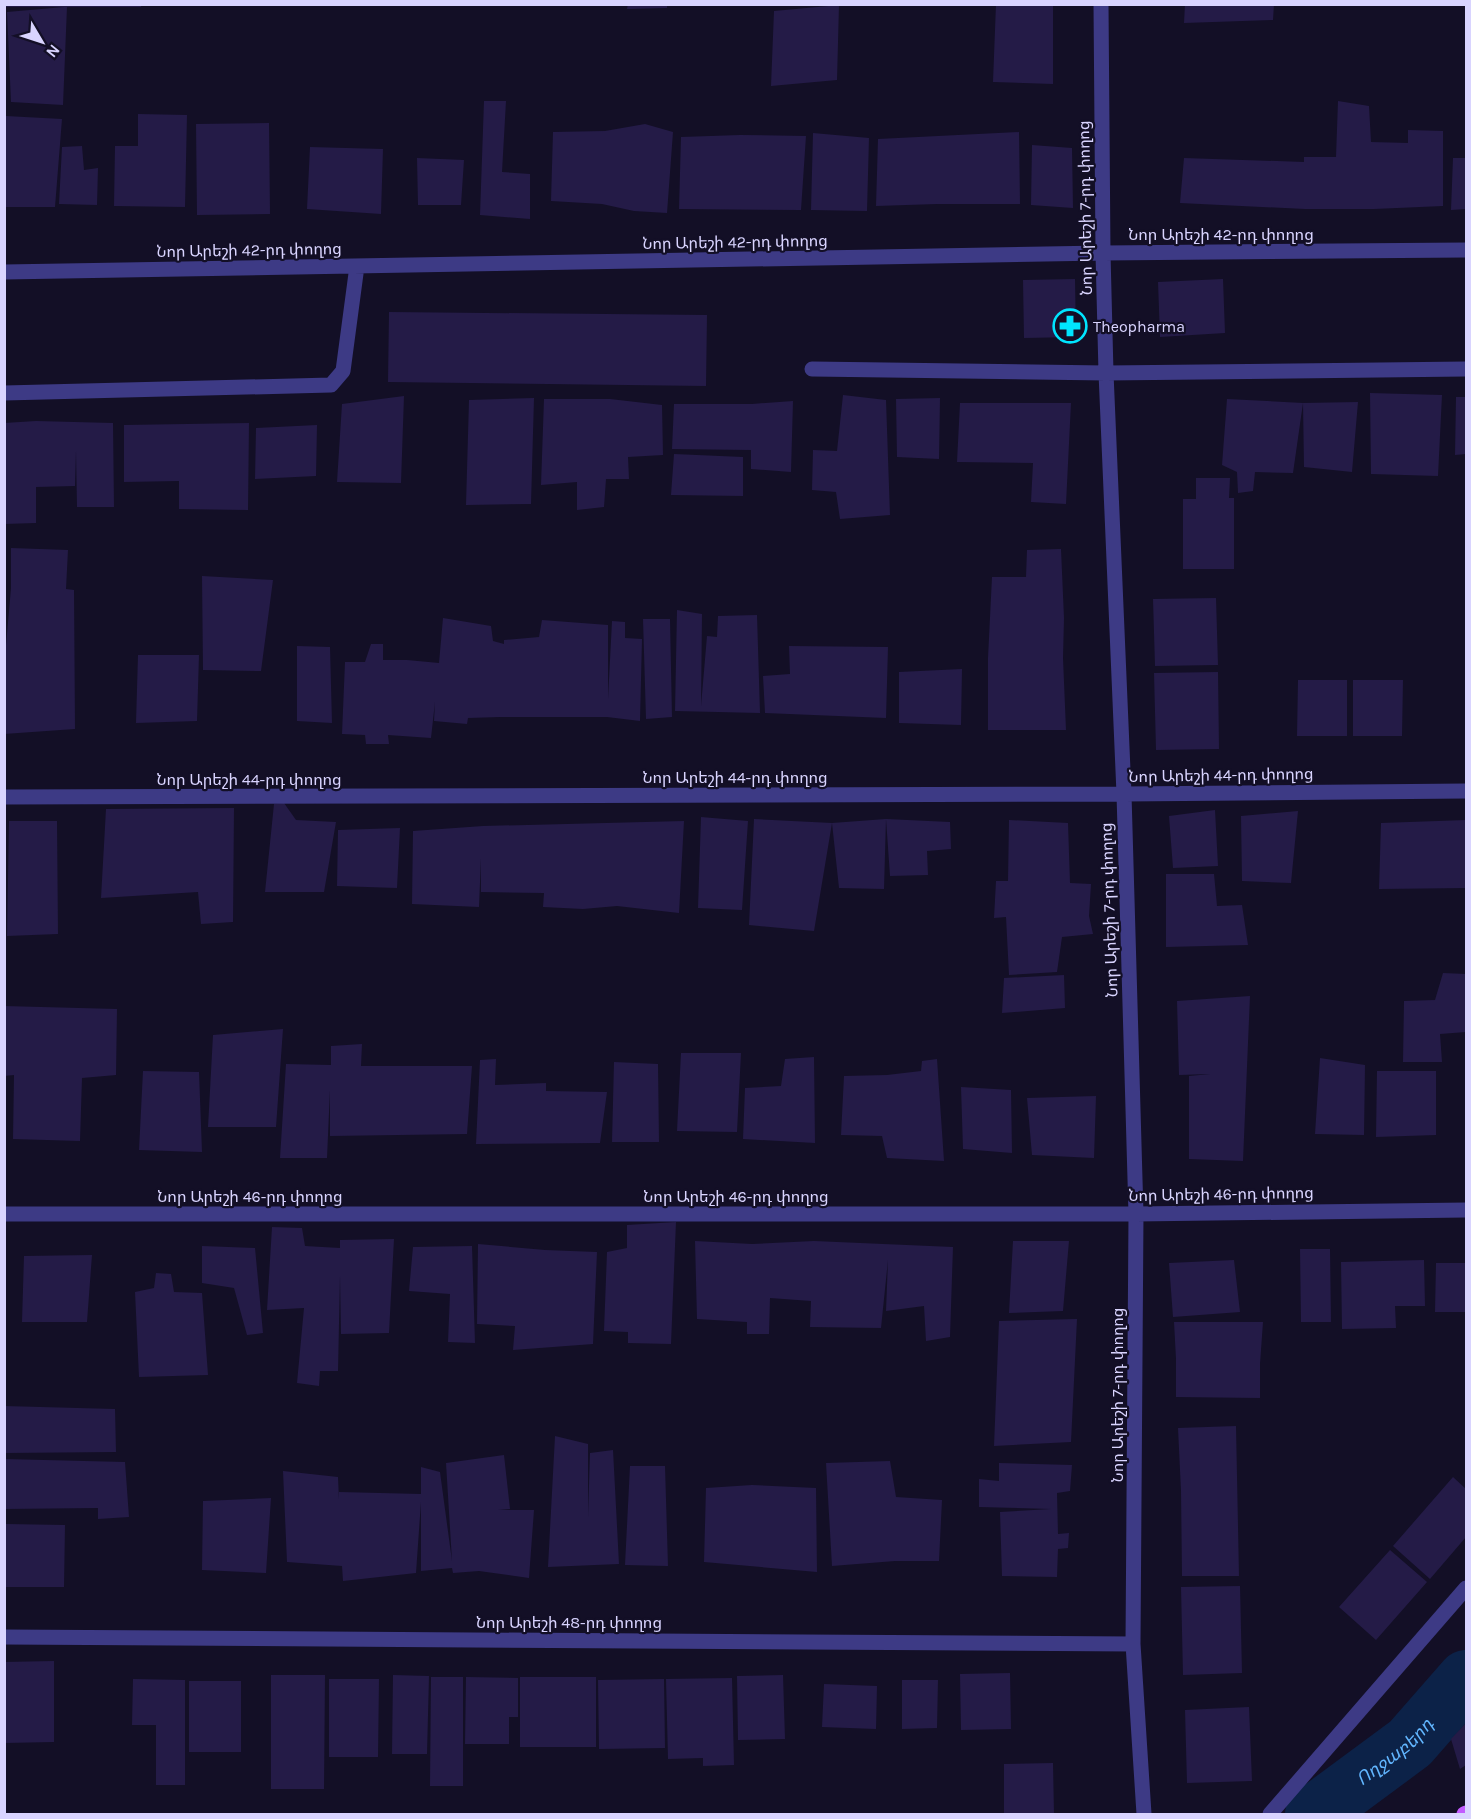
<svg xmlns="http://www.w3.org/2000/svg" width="1471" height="1819" font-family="Karla,'Noto Sans Armenian',sans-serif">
<rect width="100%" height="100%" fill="#130f26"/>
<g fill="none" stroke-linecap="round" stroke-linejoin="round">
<path stroke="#0c2248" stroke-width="58" id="s1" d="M1314,1814L1410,1743L1466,1679"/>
</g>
<path fill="#241b47" d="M4,4H142L141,7H67L63,105L11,102L7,12L64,7H4Z
M628,4H667V8L627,9Z
M996,4H1053V84L993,82Z
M1185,4H1274L1273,20L1184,23Z
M839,5L837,80L771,86L774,11Z
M484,101H506L502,172L530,174V219L480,215Z
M1338,101L1369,106L1371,142L1408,143V130L1443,131V206L1374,209H1305L1180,203L1184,158L1304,162V157H1336Z
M138,114L187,115L185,207L114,206L115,146H138Z
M6,116L62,119L55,207H4Z
M269,123L270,214L197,215L196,124Z
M645,124L673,132L667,213L634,211L602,204L551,201L553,132L605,131Z
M1019,132L1020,204H937L876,206L878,139Z
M813,133L869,138L867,211L811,210Z
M740,135L806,136L801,210L679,209L681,137Z
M1032,145L1072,148L1073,208L1031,205Z
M82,146L84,170L98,168L97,205L59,204L62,147Z
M310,147L383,149L381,214L307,209Z
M417,158L464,160L461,205H418Z
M1453,158H1466V209L1451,210Z
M1075,279L1076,337L1024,338L1023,280Z
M1223,279L1225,333L1160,337L1158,282Z
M389,312L707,315L706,386L388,382Z
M1370,393L1442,395L1438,476L1371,474Z
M843,395L886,400L890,515L840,519L836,492L812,490L813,450L837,451Z
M404,396L401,483L337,482L342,404Z
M1456,397H1466V454L1455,455Z
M534,398L531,504L466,505L469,400Z
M940,398L939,459L897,457L896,399Z
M544,399H610L662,405L663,455L628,457L629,479H606L604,507L577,510V482L541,485Z
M1227,399L1303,403L1293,473L1255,472L1253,491L1238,493L1237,472L1222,465Z
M793,401L791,472L751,469V450L672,449L674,404H752Z
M1358,402L1352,472L1304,467L1303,403Z
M960,403H1071L1066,504L1031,502L1033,463L957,462Z
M36,421L113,423L114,507H77L76,451L75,486L36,487V523L4,524V423Z
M249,423L248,510L179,509V481L124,482V425Z
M317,425L316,476L255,479L256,428Z
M674,454L743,457V496L671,495Z
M1196,478H1230L1229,498H1234V569H1183V499H1196Z
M11,548L68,550L66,589L74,590L75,729L4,734V668L11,588Z
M1061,549L1064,618L1063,658L1066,730H988V658L992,577H1026L1027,550Z
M202,576L273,580L261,671L203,670Z
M1216,598L1218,665L1155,666L1153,599Z
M677,610L702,614L701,706L707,636L717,637L718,616L757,615L760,713L675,711Z
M443,618L491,626L493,641L504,644V640L539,637L542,620L608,625V699L612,621L625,622V638L642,639L640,721L607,717H500L468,718L467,724L434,721L435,702L431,738L388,735L389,744H366L365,735L342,734L345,662H365L371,644H383V660H407L439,663Z
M643,619H670L672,717L646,719Z
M297,646L330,647L332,723L297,721Z
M789,646L888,647L886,718L765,713L763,676L790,674Z
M138,655H199L197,721L136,723Z
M962,669L961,725L899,723V672Z
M1218,672L1219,749L1156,750L1154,673Z
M1298,680H1347V736H1297Z
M1353,680H1403L1402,736H1353Z
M284,803L296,820L336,822L324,892H265L274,804Z
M234,808L233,922L201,924L198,892L101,898L106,809Z
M1215,810L1218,866L1173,868L1169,816Z
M1298,811L1291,883L1242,881L1241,816Z
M701,817L748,821L742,910L698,908Z
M754,819L832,823L886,819L884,889L839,888L832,823L814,931L749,925Z
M886,819L950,822L951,849L927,851L928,875L890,876Z
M1009,820L1068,823L1070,883L1091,884L1089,916L1093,934L1062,937L1057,972L1009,975L1006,917L994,918L996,881H1008Z
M1466,820V888L1379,889L1381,823Z
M9,821H57L58,934L7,936Z
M684,821L679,913L617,906L583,909L543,907L544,893L481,892V858L479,907L412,904L413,831L483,826Z
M400,828L397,888L337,886L338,830Z
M1166,874H1214L1217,906L1242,905L1248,945L1166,947Z
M1443,973L1466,974V1032L1440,1034L1442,1062H1403L1404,1001L1435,1000Z
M1064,975L1065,1008L1002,1013L1004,978Z
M1250,996L1243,1161L1189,1159V1076L1210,1074L1179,1075L1177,1001Z
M4,1006L117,1009L116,1075L82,1078L80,1141L13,1139L14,1075L4,1076Z
M283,1029L276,1127H208L213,1035Z
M362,1044L361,1066H472L467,1134L330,1136V1090L327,1158H280L286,1064L331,1065V1046Z
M681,1053H741L737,1132L677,1131Z
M814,1057L815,1143L743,1139L745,1088L781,1086L785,1059Z
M1320,1058L1365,1065L1364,1135L1315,1134Z
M496,1059L495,1085L546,1083V1091L607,1092L600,1143L476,1144L480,1060Z
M937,1059L944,1161L887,1158L882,1136L841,1135L844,1076L887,1075L921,1071L922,1061Z
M614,1062L658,1064L659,1142H612Z
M143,1071L199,1072L202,1152L139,1150Z
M1377,1071H1436V1135L1376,1137Z
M961,1087L1011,1090L1012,1153L963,1149Z
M1096,1096L1094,1158L1032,1155L1027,1098Z
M676,1222L671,1344L628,1343V1332L604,1331L607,1252L627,1248V1225Z
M272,1227L302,1228L305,1246L340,1248V1240L394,1239L389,1333L341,1334L340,1276L338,1371H320L319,1386L297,1383L304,1308L267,1310Z
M695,1241L752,1244L814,1241L953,1247L950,1337L926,1341L924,1306L886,1311L888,1260L881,1328L810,1327L811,1301L770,1298L769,1334H747V1322L697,1319Z
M1013,1241H1069L1063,1311L1009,1313Z
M478,1244L545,1250L597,1252L593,1344L513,1350L515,1326L477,1324Z
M202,1246L255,1248L263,1333L247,1335L234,1288L202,1283Z
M472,1246L475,1343L448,1342L450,1294L409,1291L413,1247Z
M1300,1249H1330L1331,1322H1301Z
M92,1255L87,1322H22L24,1256Z
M1234,1260L1240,1312L1173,1317L1169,1263Z
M1424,1260L1425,1306H1395L1396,1328L1342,1329L1341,1262Z
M1436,1263H1466V1312H1435Z
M156,1273L171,1274L174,1292L202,1293L208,1375L139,1377L135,1292L154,1288Z
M1077,1319L1071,1442L994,1446L999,1321Z
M1174,1322H1263L1260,1364V1398L1176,1397V1359Z
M4,1406L115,1409L116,1452L4,1453Z
M1236,1426L1239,1576H1182L1181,1491L1178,1428Z
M555,1436L588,1444V1517L590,1453L613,1450L619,1564L548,1567Z
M504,1455L510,1509L498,1510H534L529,1578L479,1571L453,1573L452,1568L421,1571V1502L416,1573L343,1581L342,1566L287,1562L283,1471L338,1477L339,1500V1492L421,1494V1467L440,1472L452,1561L446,1463Z
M4,1459L125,1462L129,1517L98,1519V1508L4,1509Z
M890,1461L896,1497L942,1500L939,1561H895L832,1566L826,1463Z
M999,1463L1072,1465L1070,1491L1057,1493L1058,1534L1069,1533L1068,1548L1058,1549L1057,1577L1002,1576L1000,1512L1051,1509L979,1507V1479L999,1481Z
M630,1466H665L668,1566L625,1565Z
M1453,1477L1466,1489V1537L1430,1579L1393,1546Z
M752,1485L816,1488L817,1572L704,1562L706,1488Z
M271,1498L266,1573L202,1570L203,1501Z
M6,1524L65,1525L64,1587H5Z
M1390,1550L1427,1582L1376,1640L1339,1607Z
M1240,1586L1242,1673L1183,1675L1181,1587Z
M54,1661V1742L4,1743V1662Z
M1010,1673L1011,1729L961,1730L960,1674Z
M271,1675H325L324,1789H271Z
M393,1675L429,1676L427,1754H392Z
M783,1675L785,1739L738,1740L737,1676Z
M431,1677H463V1786H430Z
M466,1677L518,1678V1717H509V1744H465Z
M520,1677H596V1747H520Z
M732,1678L734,1765L703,1766V1758L668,1759L666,1679Z
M133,1679L185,1680V1785H156V1725H132Z
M329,1679H379L378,1757H329Z
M664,1679L665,1748L599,1749L598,1680Z
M902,1680H938L937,1728L902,1729Z
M189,1681H241V1752H189Z
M824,1684L877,1686L876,1729L822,1727Z
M1249,1707L1252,1781L1187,1783L1185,1710Z
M1466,1723V1765L1460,1769L1451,1739Z
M1053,1763L1054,1814H1004V1764Z"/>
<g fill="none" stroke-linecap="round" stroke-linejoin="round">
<path stroke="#3d3a85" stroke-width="15" d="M1101,4L1103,253L1106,373L1124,794L1136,1214L1133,1644L1144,1814
M4,272L1103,253L1466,250
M812,369L1106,373L1466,369
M4,393L331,385L343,371L357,266
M4,797L1124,794L1466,791
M4,1214H1136L1466,1210
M4,1637L1133,1644
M1270,1814L1466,1588"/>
<path stroke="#c25bff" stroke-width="15" d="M1464,1814L1466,1813"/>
</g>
<defs>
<g id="pharmacy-ring" transform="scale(1.725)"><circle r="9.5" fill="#130f26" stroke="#00e5ff" stroke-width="1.5"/><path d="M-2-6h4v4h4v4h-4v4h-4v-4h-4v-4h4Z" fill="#00e5ff"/></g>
</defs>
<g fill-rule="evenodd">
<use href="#pharmacy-ring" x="1070" y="326"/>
</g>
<g text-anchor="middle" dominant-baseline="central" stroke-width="4.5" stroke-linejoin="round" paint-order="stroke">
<g font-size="16" fill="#d9d4ff" stroke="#130f26">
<text transform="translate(1085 208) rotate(-91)">Նոր Արեշի 7-րդ փողոց</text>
<text x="1221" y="234">Նոր Արեշի 42-րդ փողոց</text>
<text transform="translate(735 242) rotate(-1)">Նոր Արեշի 42-րդ փողոց</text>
<text transform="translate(249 250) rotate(-1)">Նոր Արեշի 42-րդ փողոց</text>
<text transform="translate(1221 775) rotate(-1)">Նոր Արեշի 44-րդ փողոց</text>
<text x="735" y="777">Նոր Արեշի 44-րդ փողոց</text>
<text x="249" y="779">Նոր Արեշի 44-րդ փողոց</text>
<text transform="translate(1109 910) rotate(-92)">Նոր Արեշի 7-րդ փողոց</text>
<text transform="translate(1221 1194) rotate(-1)">Նոր Արեշի 46-րդ փողոց</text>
<text x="250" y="1196">Նոր Արեշի 46-րդ փողոց</text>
<text x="736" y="1196">Նոր Արեշի 46-րդ փողոց</text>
<text transform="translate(1117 1395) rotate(-90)">Նոր Արեշի 7-րդ փողոց</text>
<text x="569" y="1622">Նոր Արեշի 48-րդ փողոց</text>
</g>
<g font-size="16" fill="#d9d4ff" stroke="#130f26" text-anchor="start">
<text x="1093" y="326">Theopharma</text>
</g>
<g font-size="18" font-style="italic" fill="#62b6ff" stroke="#130f26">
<text stroke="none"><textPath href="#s1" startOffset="102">Ողջաբերդ</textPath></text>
</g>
</g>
<rect width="1471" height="1819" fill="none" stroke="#d9d4ff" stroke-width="12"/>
<g transform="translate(42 42) rotate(129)" stroke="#130f26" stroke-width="4.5" paint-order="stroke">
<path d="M0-4.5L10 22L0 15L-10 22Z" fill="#d9d4ff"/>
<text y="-9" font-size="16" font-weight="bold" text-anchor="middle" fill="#d9d4ff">N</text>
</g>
</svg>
